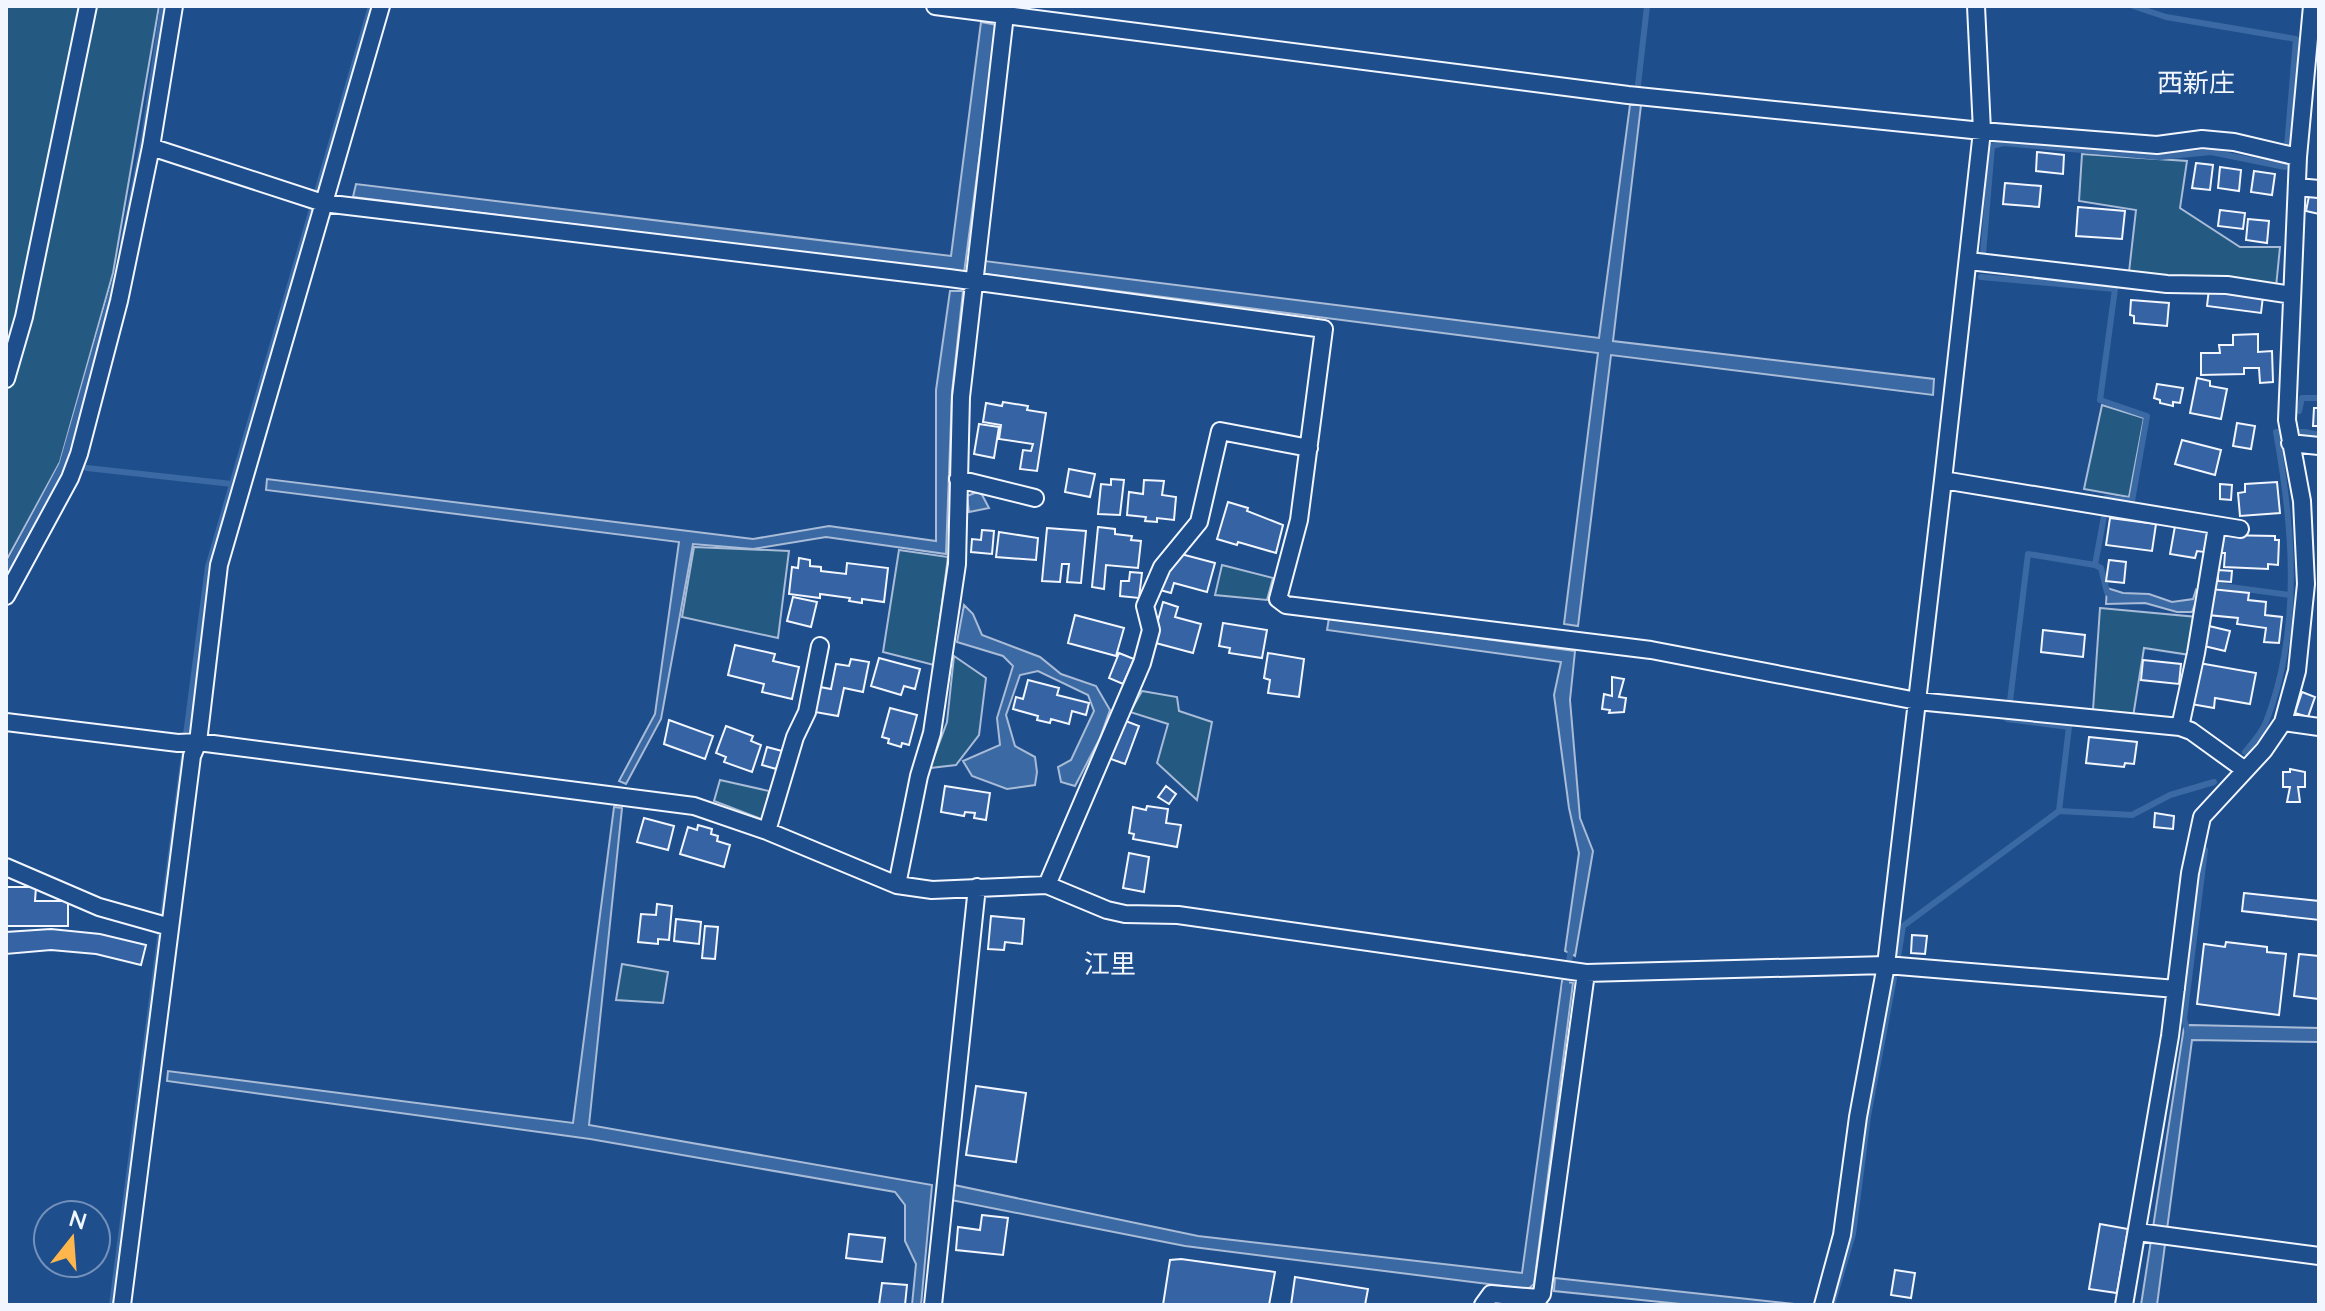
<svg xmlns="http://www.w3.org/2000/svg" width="2325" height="1311" font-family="Lato,'Noto Sans JP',sans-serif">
<rect width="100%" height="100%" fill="#1f4e8c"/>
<path fill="#245a82" stroke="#a8bbd7" stroke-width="2" d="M6,6H159L113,273L60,462L6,561Z
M2082,154L2187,161L2180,208L2240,247H2280L2276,287L2129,272L2136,210L2079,201Z
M2102,405L2144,418L2129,497L2084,489Z
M694,547L789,551L778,638L682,617Z
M899,550L948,557L934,665L883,652Z
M1222,565L1273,578L1267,600L1215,595Z
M2100,608L2197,617L2190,655L2144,648L2133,717L2093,710Z
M954,656L986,678L979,735L956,765L930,768L947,722Z
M1142,691L1177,697L1179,711L1212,722L1197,800L1157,763L1168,724L1130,712Z
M720,780L769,791L764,820L714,801Z
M622,964L668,972L663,1003L616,1000Z"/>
<path fill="#3b69a3" stroke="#a8bbd7" stroke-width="2" d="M981,22L997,25L964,273L353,197L356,184L951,256Z
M1630,105H1641L1613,341L1934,379L1933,395L1611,355L1578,626L1564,624L1598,353L984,274L985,261L1599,338Z
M950,291H963L952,392L946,554L826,537L753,549L693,544L661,719L626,784L619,781L655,714L679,542L266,490L267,479L753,539L829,526L936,541V390Z
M980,491L989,508L969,512L967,496Z
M2107,588L2123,593L2149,594L2172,602L2193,599L2196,590L2199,594L2192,612H2177L2145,603L2106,604Z
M964,605L973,614L982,635L1040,657L1061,674L1096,686L1110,710L1100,738L1075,786L1061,782L1058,767L1071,760L1094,711L1088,695L1038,671L1020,675L1006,715L1015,746L1035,757L1037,772L1035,785L1007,789L972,776L963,761L1000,745L997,718L1013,666L1003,656L957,642Z
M1329,618L1575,651L1570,700L1580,818L1593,851L1575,956L1565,951L1579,853L1569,808L1554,695L1561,662L1327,630Z
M614,807L622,808L589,1125L932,1185L921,1305H912L916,1264L905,1241V1205L895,1192L590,1139L167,1081L168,1071L573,1123Z
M1562,981L1573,983L1534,1284L1528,1289L1185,1246L951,1200L954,1185L1198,1236L1522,1273Z
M2190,1025L2319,1028V1042L2192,1040L2157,1305H2141L2184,1027Z
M1555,1278L1804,1305H1690L1554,1291Z"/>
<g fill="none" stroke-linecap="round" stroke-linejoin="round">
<path stroke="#3b69a3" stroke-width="6" d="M2133,6L2166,17L2296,39L2287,147
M1637,94L1647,6
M123,243L144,137L163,6
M1983,254L1992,146L2003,143L2159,157L2211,152L2285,167
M1981,277L2115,289L2100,400L2147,416L2132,501L2106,498
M2299,411L2302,398H2319
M87,468L232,484
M2095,565L2101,568L2107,592L2111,596
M6,571L62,465L115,281
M2215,585L2290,595
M2010,701L2028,554L2095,565L2104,516
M2007,719L2069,727L2059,811
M186,735L208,567L371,6
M2245,752C2252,743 2262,733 2266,722C2302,629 2293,527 2276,432H2305L2319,435
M1898,957L1903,926L2059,811L2132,815L2170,795L2214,782
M1565,989L1571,948
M2188,1033L2184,1019L2205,850
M112,1305L184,754
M1832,1305L1853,1234L1868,1116L1894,978"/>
</g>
<path fill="#3563a3" stroke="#f2f6ff" stroke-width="2" d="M2037,152L2064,155L2063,174L2036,171Z
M2196,163L2213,165L2210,190L2192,188Z
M2220,167L2241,170L2239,191L2218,188Z
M2254,171L2275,174L2272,195L2251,192Z
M2005,183L2041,186L2039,207L2003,204Z
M2309,196L2319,198V214L2306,211Z
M2078,207L2125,211L2122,239L2076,236Z
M2220,210L2245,213L2243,229L2218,226Z
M2248,219L2269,221L2267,243L2246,240Z
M2209,289L2263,296L2261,313L2207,306Z
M2131,300L2169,303L2167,326L2134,323V316L2130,315Z
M2258,334V352L2272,351L2273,382L2260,383L2259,368H2244V374L2201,375V353H2220L2219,345H2233V335Z
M2197,378L2210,381V386L2227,389L2221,419L2190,413Z
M2157,384L2183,388L2180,403L2173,402V406L2160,403V400L2154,398Z
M1003,402L1028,406L1027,410L1046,413L1037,471L1020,469L1023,450L1031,451L1033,444L999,439L1001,425L983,422L986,403L1002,406Z
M2314,408H2319V426H2313Z
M2237,423L2255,426L2251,449L2233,446Z
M979,424L999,427L994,458L974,454Z
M2182,440L2221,450L2215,475L2175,464Z
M1069,469L1095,474L1090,497L1065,492Z
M1111,479L1124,480L1120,515L1098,514L1101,484L1111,485Z
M1144,480L1164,481L1162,495L1176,497L1174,520L1157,518V522L1145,521L1146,517L1127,515L1129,492L1143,494Z
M2277,482L2280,513L2240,516L2238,493L2245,492V484Z
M2220,484L2232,485L2231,500L2220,499Z
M1228,502L1248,508L1247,511L1283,525L1276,553L1238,542L1237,545L1217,539Z
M2110,518L2156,524L2152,551L2106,545Z
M2175,526L2208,532L2204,552L2197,551L2195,558L2170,554Z
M1098,527L1115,529V534L1132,536L1131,540L1141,541L1138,568L1106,565L1104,589L1092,587Z
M1047,528L1086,531L1081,583L1067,582L1069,564H1062L1060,582L1042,581Z
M982,530L994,531L992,554L971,552L972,539L981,540Z
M999,532L1038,538L1036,560L996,557Z
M2221,535L2275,536V540H2279L2278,565L2268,564V569L2224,567L2225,553H2221Z
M1181,554L1215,563L1207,592L1174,583L1171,593L1160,590L1165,572Z
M799,558L810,560V566L821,567V571L846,574L847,563L888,568L884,602L862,599V603L849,601L850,598L820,594V598L789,594L792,567L798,568Z
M2109,560L2126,562L2124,583L2106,581Z
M2218,570L2232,571L2231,582L2218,581Z
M1130,572L1142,573L1139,598L1120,596L1121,581H1129Z
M2211,589L2249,593L2248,600L2266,602L2265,615L2282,617L2279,643L2264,642L2266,628L2237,624L2238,618L2208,615Z
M793,597L817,602L811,627L787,621Z
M1163,602L1178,607L1175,617L1201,624L1193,653L1152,642Z
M1075,615L1124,628L1116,656L1068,643Z
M1223,623L1267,630L1262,658L1229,653L1230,648L1219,646Z
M2209,626L2230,631L2225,651L2204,646Z
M2043,630L2085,635L2083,657L2041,652Z
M735,645L775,654L773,661L799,667L792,699L762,692L764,684L728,675Z
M1119,653L1134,659L1123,684L1109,678Z
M1268,653L1304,659L1299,697L1268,693L1270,680L1264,678Z
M879,658L920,669L915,689L904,686L901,695L871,686Z
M851,659L869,662L863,692L844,688L838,716L815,712L820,687L831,689L836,664L849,666Z
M2143,660L2181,664L2179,684L2141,680Z
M2199,663L2256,673L2250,704L2215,698L2214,708L2191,704Z
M1612,677L1624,679L1619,697L1626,698L1624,712L1609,713L1610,710L1602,709L1604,694L1612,696Z
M1028,680L1059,688L1057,695L1089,703L1086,715L1072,711L1069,724L1051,719L1050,723L1037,720L1038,716L1013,709L1016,697L1023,699Z
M2302,692L2315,697L2308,717L2295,713Z
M890,708L917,715L909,745L902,743L901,747L888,743L889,739L882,737Z
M669,720L713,736L705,759L664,744Z
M1123,720L1139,726L1125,764L1108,758Z
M726,726L753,736L751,741L761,745L752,772L724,762L726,757L716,753Z
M2089,737L2137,742L2134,764L2125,763L2124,767L2086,763Z
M767,747L782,751L776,769L762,765Z
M2290,769L2305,772V787H2298L2300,802H2287L2290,787H2283V772H2290Z
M945,786L990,793L986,820L974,818L975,813L965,812L964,816L941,812Z
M1166,786L1176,794L1169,804L1158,797Z
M1147,806L1168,809L1166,823L1181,825L1177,847L1133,839L1134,834L1129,833L1133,807L1146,810Z
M2155,813L2174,816L2173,829L2154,827Z
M644,818L674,826L668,850L637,842Z
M698,825L712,829L711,834L718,836L717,841L730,845L724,867L680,854L688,827L697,830Z
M1129,853L1149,857L1144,892L1123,888Z
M6,887H36L35,901H68V926H6Z
M2244,893L2319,901V920L2242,911Z
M657,904L672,906L669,940L658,939V944L638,942L641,914L656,915Z
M991,916L1024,919L1022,944L1005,942L1004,950L988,949Z
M676,919L701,922L699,944L674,941Z
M705,926L718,927L715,959L702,958Z
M51,929L100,934L146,945L141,965L96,954L51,950L6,954V932Z
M1912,935L1927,936L1925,954L1911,953Z
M2226,942L2267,947V952L2286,954L2279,1015L2197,1004L2204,944L2225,947Z
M2299,954L2319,956V999L2294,996Z
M976,1086L1026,1093L1016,1162L966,1155Z
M982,1215L1008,1218L1003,1255L956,1250L958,1227L980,1230Z
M2100,1224L2128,1229L2117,1293L2089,1289Z
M849,1234L885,1238L882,1262L846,1258Z
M1181,1259L1275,1272L1269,1305H1163L1170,1260Z
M1895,1270L1915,1273L1911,1298L1891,1295Z
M1295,1277L1368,1289L1365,1305H1291Z
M882,1283L907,1285L905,1305H879Z"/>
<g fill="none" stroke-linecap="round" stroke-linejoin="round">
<g stroke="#f2f6ff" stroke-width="20">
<path id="minor" d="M381,6L219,565L198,742L694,806L767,831L897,885L932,890L1047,885L1107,910L1125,914L1178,915L1586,973L1886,965L2176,989
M935,6L1628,95L1982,131L2157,145L2202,139L2234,142L2298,157
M151,147L323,203L949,278L1324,329L1299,520L1278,599L1286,605L1651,650L1917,701L2180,727L2191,731L2245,770
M2297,187L2319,189
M1969,261L2167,284L2227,285L2292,295
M6,379L24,317L88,6
M2290,443L2319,446
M958,479L1035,498
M1943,480L2240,529
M6,596L70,478L79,454L119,301L151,147L174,6
M6,722L178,743L198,742L192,756L122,1305
M2283,722L2319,727
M2180,727L2196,653L2217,526
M767,831L795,737L807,712L820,646
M6,867L99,907L170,927
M897,885L919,776L932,733L957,564L961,397L1006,6
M1047,885L1142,663L1151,630L1145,606L1162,567L1199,522L1220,431L1309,448
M2138,1232L2319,1256
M933,1305L977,887
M1483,1305L1491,1294L1539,1298L1542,1294L1586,973
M1823,1305L1842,1235L1858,1117L1886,965L1943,480L1982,131L1976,6
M2124,1305L2170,1036L2190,873L2202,817L2264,750L2283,722L2297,671L2306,584L2302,501L2287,420L2298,157L2312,6"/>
</g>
<use href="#minor" stroke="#1f4e8c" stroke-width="16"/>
</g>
<g text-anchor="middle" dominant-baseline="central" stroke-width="6" stroke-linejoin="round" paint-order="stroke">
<g font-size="26" fill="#f2f6ff" stroke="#1f4e8c">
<text x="2196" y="82">西新庄</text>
<text x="1110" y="963">江里</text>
</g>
</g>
<rect width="2325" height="1311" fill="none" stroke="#f2f6ff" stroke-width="16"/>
<g transform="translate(72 1239) rotate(17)"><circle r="38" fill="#1f4e8c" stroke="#7391ba" stroke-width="2"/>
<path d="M0-6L14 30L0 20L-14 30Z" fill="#ffb74d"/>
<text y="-12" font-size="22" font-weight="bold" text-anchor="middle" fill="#f2f6ff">N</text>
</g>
</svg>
